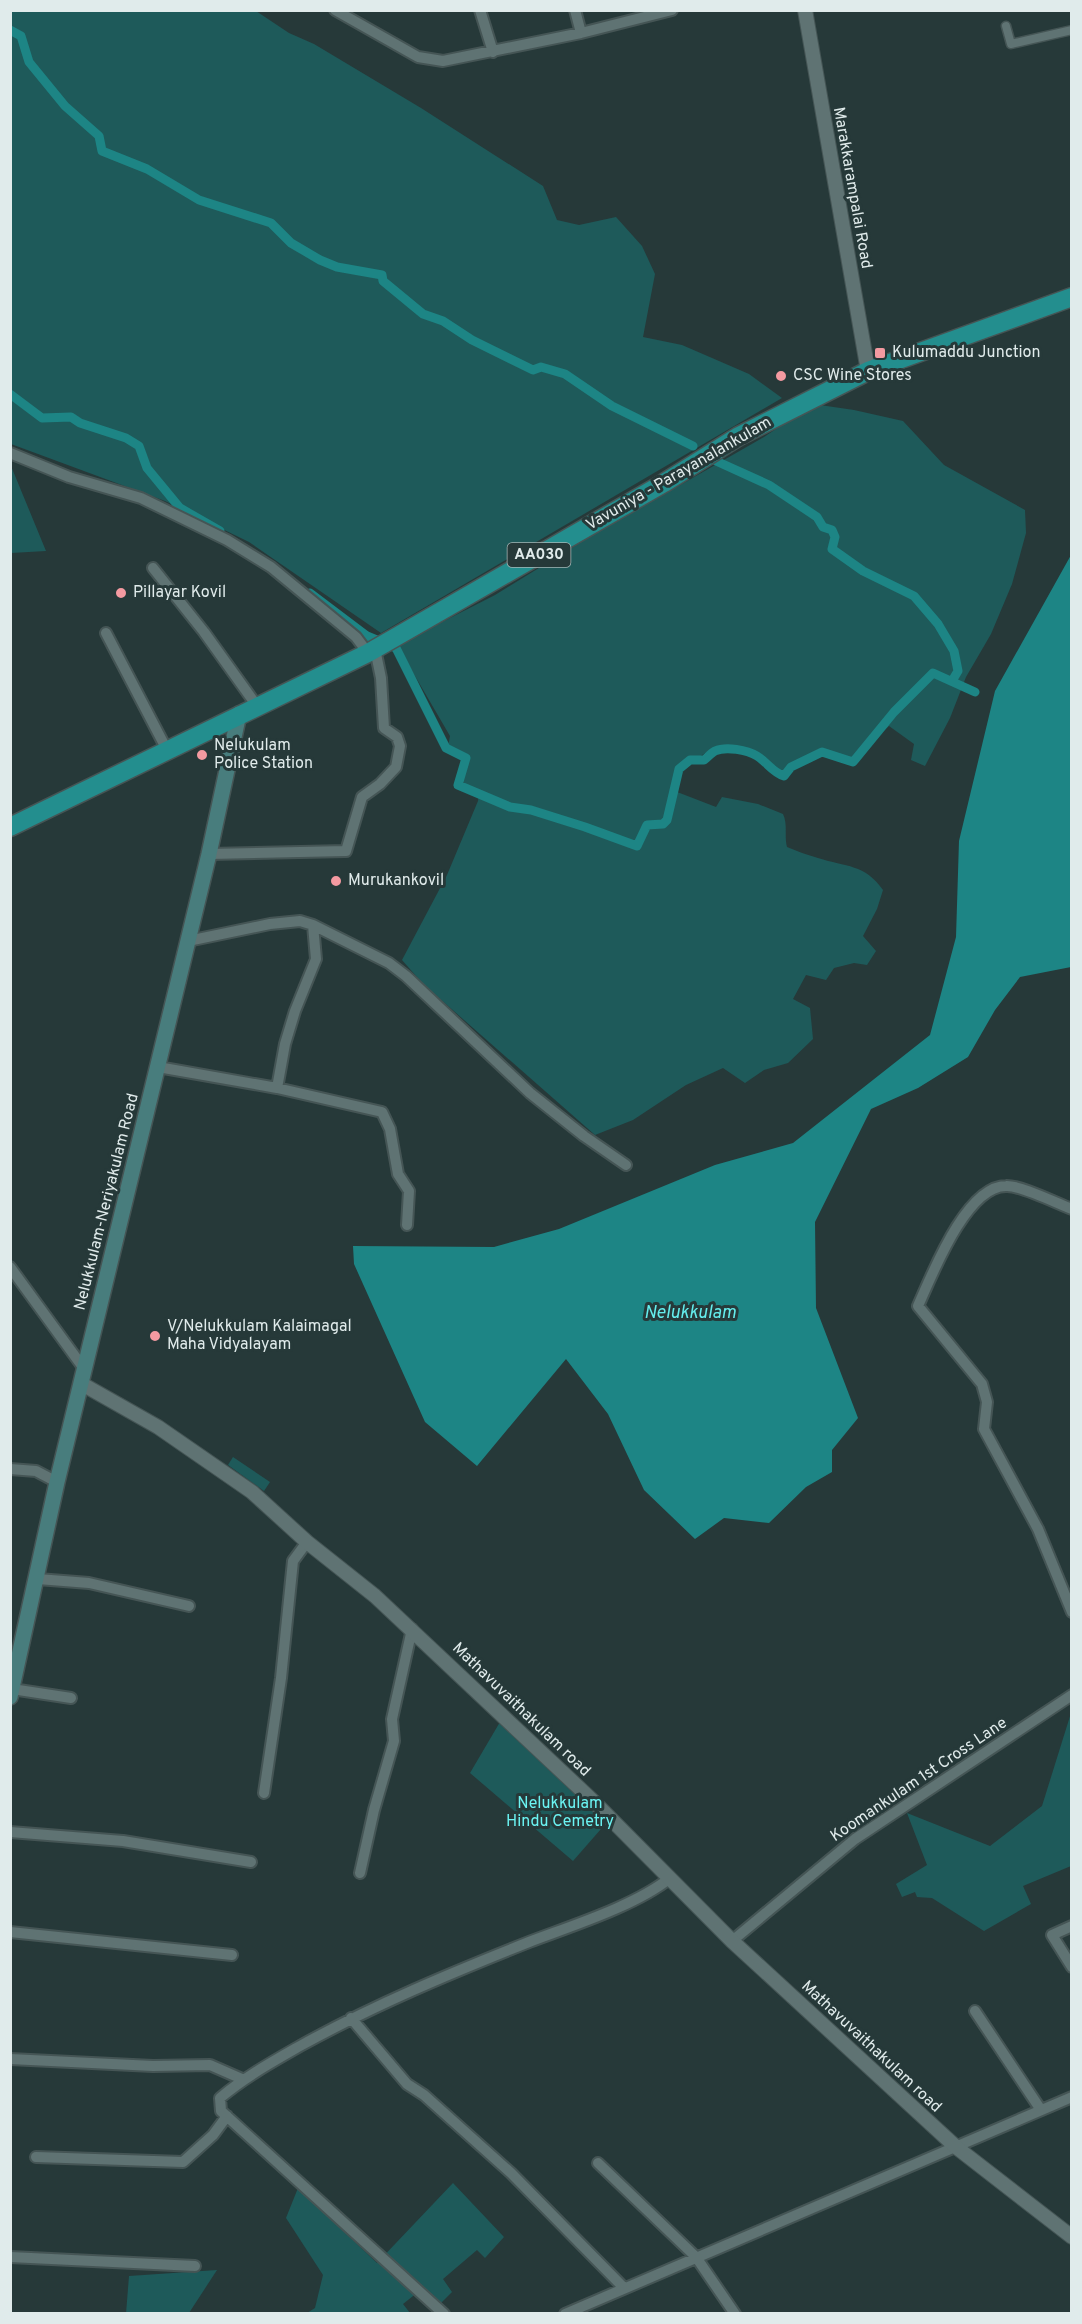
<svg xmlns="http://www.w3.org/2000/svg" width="1082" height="2324" font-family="Overpass,sans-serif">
<rect width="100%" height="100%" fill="#263939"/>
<path fill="#1e5a5a" d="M10,11H256L289,33L314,44L421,108L543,186L557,220L579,225L616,217L642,246L655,274L643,337L682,345L749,374L782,398L381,633L249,542L165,501L11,444Z
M813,404L854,410L903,421L944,465L1025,510L1026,533L1012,584L991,634L966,677L950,718L925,766L911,760L914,744L889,726L852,759L820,750L794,762L783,771C764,758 734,736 710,750C699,757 690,763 678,769L672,790L716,807L722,797L758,804L783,814C788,825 784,835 787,847C797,851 807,855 818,858C846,867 865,864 883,890L877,909L863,936L876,951L867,965L854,963L834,968L826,980L806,975L793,999L810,1008L813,1039L788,1063L764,1070L745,1083L723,1068L686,1085L633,1120L595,1135L423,984L402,960L447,875L478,801L479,791L462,782L468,756L448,747L450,736L397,645L495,595L586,539L764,437Z
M11,466L46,551L11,553Z
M233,1457L270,1482L264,1491L228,1465Z
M1071,1713V1866L1023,1886L1031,1904L984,1931L932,1898L917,1897L915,1892L902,1897L896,1884L927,1865L907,1813L990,1846L1042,1806Z
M500,1722L608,1821L573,1861L470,1773Z
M453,2183L504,2237L485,2258L477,2250L443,2279L452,2292L433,2311L418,2292L403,2304L410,2313H307L315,2308L323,2275L286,2218L298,2188L377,2263Z
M217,2270L189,2313L126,2314L129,2276Z"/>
<path fill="#1d8585" d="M1071,555V967L1020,977L995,1010L968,1057L918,1088L871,1109L815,1222L816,1308L858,1418L832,1450V1472L806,1487L769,1523L724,1518L695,1539L644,1490L608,1414L566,1359L477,1466L425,1422L354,1264L353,1246L494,1247L559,1229L715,1165L793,1143L930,1035L956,937L959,841L995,691Z"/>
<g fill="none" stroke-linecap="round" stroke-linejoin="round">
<path stroke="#1d8585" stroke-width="9" d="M10,30L21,36L29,62L65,106L99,136L102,151L147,169L199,200L271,223L291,243L320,260L337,267L382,275L383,281L423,314L443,321L472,340L533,370L541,367L565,374L612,406L693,446
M10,394L42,418L71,417L80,423L126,438L139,446L147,468L180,508L220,531
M716,461L769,485L817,517L823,527L832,530L835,537L832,549L863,571L914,596L938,624L954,651L958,671L952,681
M310,593L367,636L396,648L446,748L466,758L458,785L510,807L531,810L585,827L637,846L647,825L663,824L667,820L679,769L690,760H704C707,758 711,753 715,751C726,746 747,750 757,756C767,762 772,772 784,776L791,767L822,752L853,762L894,712L933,673L975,692"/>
<g stroke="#455555" stroke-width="11">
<path id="pedestrian" d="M1006,26L1011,44L1072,30"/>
</g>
<g stroke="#455555" stroke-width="14">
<path id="minor" d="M335,10L418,57L443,61L581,33L672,10
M480,10L493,52
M575,10L581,33
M10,453L69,477L141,498L227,540L271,567L356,637L368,653
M153,568L204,632L257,706
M106,633L167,750
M209,854L346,851L362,797L380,784L396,767L400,746L397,737L384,728L381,678L375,649
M188,941L270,924L300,921L313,925L389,963L406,976L530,1093L584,1136L626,1165
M158,1067L277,1088L382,1112L390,1129L398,1174L409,1191L407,1225
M277,1088L285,1044L295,1011L316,959L313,925
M1072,1209C1056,1203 1020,1185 1006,1186C966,1186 932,1275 918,1306L982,1384L987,1402L984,1429L1038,1529L1072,1612
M10,1267L85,1370
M10,1469L36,1471L57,1482
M38,1579L89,1583L189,1606
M12,1689L71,1698
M264,1793L281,1678L293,1561L307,1542
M10,1832L123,1841L251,1862
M360,1873L374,1810L394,1741L392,1719L412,1629
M1072,1926L1052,1935L1072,1967
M10,1932L232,1955
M732,1941L855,1839L1072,1695
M975,2011L1041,2110
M351,2018L407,2084L424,2095L511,2173L624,2288
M10,2059L153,2066L210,2065L242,2079
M36,2157L183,2162L213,2135L227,2116
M598,2163L696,2257L735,2314
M10,2257L195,2266
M444,2314L221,2111L220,2098C245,2077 272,2062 300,2046C374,2005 451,1973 529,1942C571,1926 635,1906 670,1878
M565,2314L1072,2097"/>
</g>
<g stroke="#455555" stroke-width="16">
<path id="tertiary" d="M805,10L868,371
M82,1384L158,1427L252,1492L307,1542L375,1596L593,1801L732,1941L956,2147L1072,2237"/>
</g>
<g stroke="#455555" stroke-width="18">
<path id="secondary" d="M10,1697L57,1482L209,854L239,714"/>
</g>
<g stroke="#455555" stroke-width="21">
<path id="trunk" d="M10,827L368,653L664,483L739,436L868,371L1072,297"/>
</g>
<use href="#pedestrian" stroke="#5f7373" stroke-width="8"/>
<use href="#minor" stroke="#5f7373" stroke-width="10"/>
<use href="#tertiary" stroke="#5f7373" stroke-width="14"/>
<use href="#secondary" stroke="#487d7d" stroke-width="15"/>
<use href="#trunk" stroke="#238e8e" stroke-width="18"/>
</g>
<g fill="#f49aa1" stroke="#263939" stroke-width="2">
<rect x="874" y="347" width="12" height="12" rx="3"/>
<circle cx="781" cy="376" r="6"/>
<circle cx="121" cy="593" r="6"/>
<circle cx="202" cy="755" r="6"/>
<circle cx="336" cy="881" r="6"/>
<circle cx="155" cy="1336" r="6"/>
</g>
<g text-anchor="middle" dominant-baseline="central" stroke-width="6" stroke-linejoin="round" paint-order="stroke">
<rect fill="#263939" stroke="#a8b6b6" stroke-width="1.5" x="507.5" y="543" width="63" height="24" rx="4.5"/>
<g font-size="15" font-weight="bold" fill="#e0ebeb">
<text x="539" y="555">AA030</text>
</g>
<g font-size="16" fill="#e0ebeb" stroke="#263939">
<text transform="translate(852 188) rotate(80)">Marakkarampalai Road</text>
<text transform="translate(679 474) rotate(-30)">Vavuniya - Parayanalankulam</text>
<text transform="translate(107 1202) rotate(-76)">Nelukkulam-Neriyakulam Road</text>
<text transform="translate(521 1710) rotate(44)">Mathavuvaithakulam road</text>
<text transform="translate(919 1780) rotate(-34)">Koomankulam 1st Cross Lane</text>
<text transform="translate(871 2047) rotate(43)">Mathavuvaithakulam road</text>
</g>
<g font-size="16" fill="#e0ebeb" stroke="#263939" text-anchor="start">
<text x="892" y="353">Kulumaddu Junction</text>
<text x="793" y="376">CSC Wine Stores</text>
<text x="133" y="593">Pillayar Kovil</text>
<text x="214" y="746">Nelukulam<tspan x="214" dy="18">Police Station</tspan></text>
<text x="348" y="881">Murukankovil</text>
<text x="167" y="1327">V/Nelukkulam Kalaimagal<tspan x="167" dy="18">Maha Vidyalayam</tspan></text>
</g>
<g font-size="16" fill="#6bf4f3" stroke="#263939">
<text x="560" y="1804">Nelukkulam<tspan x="560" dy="18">Hindu Cemetry</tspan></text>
</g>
<g font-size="18" font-style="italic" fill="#64eded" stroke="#263939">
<text x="690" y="1313">Nelukkulam</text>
</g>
</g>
<rect width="1082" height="2324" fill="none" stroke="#e0ebeb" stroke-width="24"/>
</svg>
